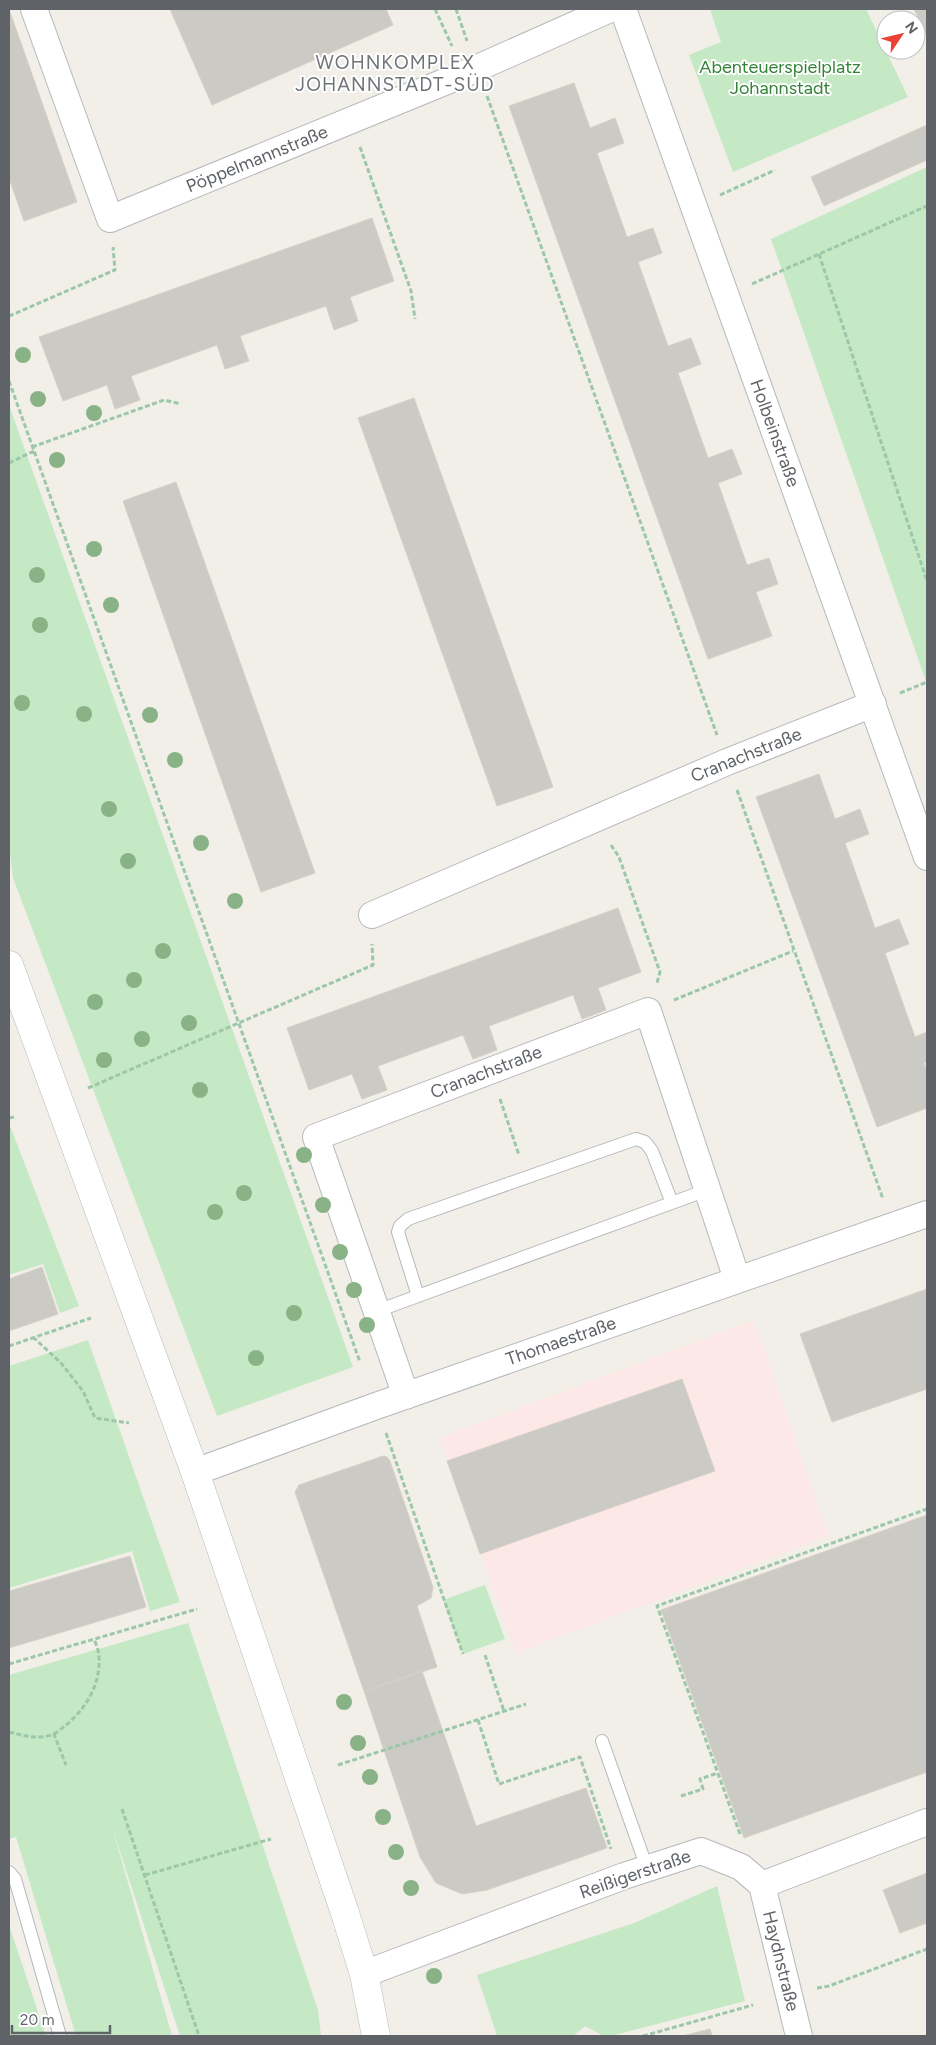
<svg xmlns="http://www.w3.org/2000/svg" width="936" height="2045" font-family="Figtree,sans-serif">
<rect width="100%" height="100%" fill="#f1efe8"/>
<path fill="#fce8e6" d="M754,1320L829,1536L516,1653L439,1438Z"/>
<path fill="#c5e8c5" d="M710,9H866L908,97L733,172L689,55L721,42Z
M927,167V684L771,239Z
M9,405L353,1367L217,1416L13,878L9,844Z
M9,1123L79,1306L60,1313L43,1264L9,1275Z
M88,1340L180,1602L150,1611L132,1551L9,1588V1366Z
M485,1585L505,1639L463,1654L443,1600Z
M188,1623L318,2010L321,2036H180L112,1827L172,2036H76L16,1837L9,1839V1675Z
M717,1886L745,2001L611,2036H604L585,2026L573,2036H497L477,1975L634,1923Z
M9,1925L46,2036H9Z"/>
<path fill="#cccac5" stroke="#d6d1c6" d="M9,9L77,202L24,221L9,178Z
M170,9H386L393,25L212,105Z
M914,9H927V36Z
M574,83L590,128L615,118L624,143L597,153L627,237L653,228L662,253L638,262L668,346L691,338L701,364L678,373L708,458L732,449L742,474L718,483L747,565L769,558L778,584L756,592L772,636L708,659L509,106Z
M927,125V160L824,206L811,177Z
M372,218L394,281L350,297L358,321L334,330L326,306L240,336L249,361L225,369L217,345L131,376L140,400L115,409L107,385L63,401L39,337Z
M414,398L553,787L497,806L358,418Z
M176,482L315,873L261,892L123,501Z
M819,774L835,819L860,809L869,834L845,843L875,928L899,919L909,944L885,953L915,1037L927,1032V1061L924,1063L927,1072V1108L877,1127L756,797Z
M618,908L641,972L598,988L606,1010L582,1019L573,995L489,1026L497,1050L473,1059L463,1035L378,1066L387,1090L362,1099L352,1074L309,1090L287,1028Z
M42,1267L58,1314L9,1331V1279Z
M927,1289V1389L832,1422L800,1334Z
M682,1379L715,1471L480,1554L447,1461Z
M383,1456L387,1457L390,1461L433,1587L431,1598L417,1606L437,1667L364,1691L295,1492L299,1485Z
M927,1515V1772L744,1838L661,1610Z
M130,1556L146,1607L9,1648V1591Z
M422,1671L476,1826L586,1788L607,1848L487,1890L462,1894L436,1883L420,1857L364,1691Z
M927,1873V1923L900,1933L883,1890Z
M710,2029L712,2036H682Z"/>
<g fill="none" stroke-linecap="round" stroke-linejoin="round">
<g stroke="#b5b8bc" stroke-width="14">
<path id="lane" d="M418,1296L398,1232L400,1226L408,1219L636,1139L645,1142L652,1151L672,1203
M377,1311L707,1190
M602,1741L647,1868
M9,1872L15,1879L60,2036"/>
</g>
<g stroke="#b5b8bc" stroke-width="28">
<path id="street" d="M34,9L110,219L464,74L610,9
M623,9L927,857
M372,915L727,762L873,704
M406,1396L316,1137L648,1011L737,1279
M195,1472L376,1406L927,1214
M762,1885L927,1822
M762,1885L799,2036
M364,1974L624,1876L701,1851L741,1867L762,1885"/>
</g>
<g stroke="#b6babf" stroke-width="29">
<path id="secondary" d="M9,965L195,1472L345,1913L364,1974L376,2036"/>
</g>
<path stroke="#9cc7a9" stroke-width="3" stroke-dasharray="5 2.5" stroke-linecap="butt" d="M435,9L452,46
M456,9L467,41
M487,96L717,735
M360,147L411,291L415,319
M720,195L775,170
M819,254L927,581
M752,284L927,206
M9,316L115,270L113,247
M9,381L360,1362
M32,447L164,400L181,404
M9,463L34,451
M900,693L927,682
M737,790L883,1199
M611,845L619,857L660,972L657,983
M674,1000L793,951
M88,1088L373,965L372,944
M500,1099L519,1155
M9,1118L14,1117
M33,1337L61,1363L83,1391L95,1418L129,1423
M9,1346L91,1318
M386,1433L463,1654
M485,1655L504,1711
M9,1664L197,1609
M478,1720L499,1784L580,1757L611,1849
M9,1732C25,1736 38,1740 54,1734L66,1765
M54,1734C80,1717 101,1690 99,1657C99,1651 96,1644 94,1639
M338,1765L526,1704
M681,1796L703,1789L700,1779L718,1773
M122,1809L199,2036
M740,1834L657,1606L927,1509
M145,1875L271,1839
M817,1988L829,1986L927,1949
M643,2036L753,2005"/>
<use href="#lane" stroke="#fff" stroke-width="12"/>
<use href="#street" stroke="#fff" stroke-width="26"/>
<use href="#secondary" stroke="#fff" stroke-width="28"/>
</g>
<g fill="#89b387">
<circle cx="23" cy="355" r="8"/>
<circle cx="38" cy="399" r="8"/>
<circle cx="94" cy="413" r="8"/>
<circle cx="57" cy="460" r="8"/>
<circle cx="94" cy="549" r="8"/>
<circle cx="37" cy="575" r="8"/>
<circle cx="111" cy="605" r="8"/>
<circle cx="40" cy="625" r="8"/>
<circle cx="22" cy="703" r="8"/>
<circle cx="84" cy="714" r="8"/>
<circle cx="150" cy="715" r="8"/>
<circle cx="175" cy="760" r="8"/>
<circle cx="109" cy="809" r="8"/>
<circle cx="201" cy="843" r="8"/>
<circle cx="128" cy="861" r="8"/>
<circle cx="235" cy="901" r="8"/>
<circle cx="163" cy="951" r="8"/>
<circle cx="134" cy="980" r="8"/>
<circle cx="95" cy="1002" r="8"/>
<circle cx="189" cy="1023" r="8"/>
<circle cx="142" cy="1039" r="8"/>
<circle cx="104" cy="1060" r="8"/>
<circle cx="200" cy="1090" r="8"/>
<circle cx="304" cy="1155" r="8"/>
<circle cx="244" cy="1193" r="8"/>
<circle cx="323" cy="1205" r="8"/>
<circle cx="215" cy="1212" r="8"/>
<circle cx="340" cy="1252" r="8"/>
<circle cx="354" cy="1290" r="8"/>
<circle cx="294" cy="1313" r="8"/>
<circle cx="367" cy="1325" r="8"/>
<circle cx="256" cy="1358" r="8"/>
<circle cx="344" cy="1702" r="8"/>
<circle cx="358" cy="1743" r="8"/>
<circle cx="370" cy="1777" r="8"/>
<circle cx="383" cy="1817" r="8"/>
<circle cx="396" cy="1852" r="8"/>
<circle cx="411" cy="1888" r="8"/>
<circle cx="434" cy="1976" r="8"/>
</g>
<g text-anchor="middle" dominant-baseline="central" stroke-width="4" stroke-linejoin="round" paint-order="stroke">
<g font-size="18" fill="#348238" stroke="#fff">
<text x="780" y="67">Abenteuerspielplatz<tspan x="780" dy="21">Johannstadt</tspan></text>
</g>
<g font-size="18" fill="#5f6368" stroke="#fff">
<text transform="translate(257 159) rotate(-22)">Pöppelmannstraße</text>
<text transform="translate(775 433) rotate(70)">Holbeinstraße</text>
<text transform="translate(746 755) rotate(-22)">Cranachstraße</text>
<text transform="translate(486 1072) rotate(-21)">Cranachstraße</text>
<text transform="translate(561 1341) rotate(-19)">Thomaestraße</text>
<text transform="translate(635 1874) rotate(-19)">Reißigerstraße</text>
<text transform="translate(781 1961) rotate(76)">Haydnstraße</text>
</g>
<g font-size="19" letter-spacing="1" fill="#70757a" stroke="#fff">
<text x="395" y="62">WOHNKOMPLEX<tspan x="395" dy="22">JOHANNSTADT-SÜD</tspan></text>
</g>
</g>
<rect width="936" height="2045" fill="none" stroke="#5f6368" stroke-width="20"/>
<g transform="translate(901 35) rotate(55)"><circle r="24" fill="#ffffff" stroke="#bfc1c3"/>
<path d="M0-4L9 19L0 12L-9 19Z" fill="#ea4335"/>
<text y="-8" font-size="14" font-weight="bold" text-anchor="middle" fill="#5f6368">N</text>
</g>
<path d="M12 2025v8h98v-8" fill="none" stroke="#5f6368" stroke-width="2.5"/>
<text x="20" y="2025" font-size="15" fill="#5f6368" stroke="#ffffff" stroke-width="4" paint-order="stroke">20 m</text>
</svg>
